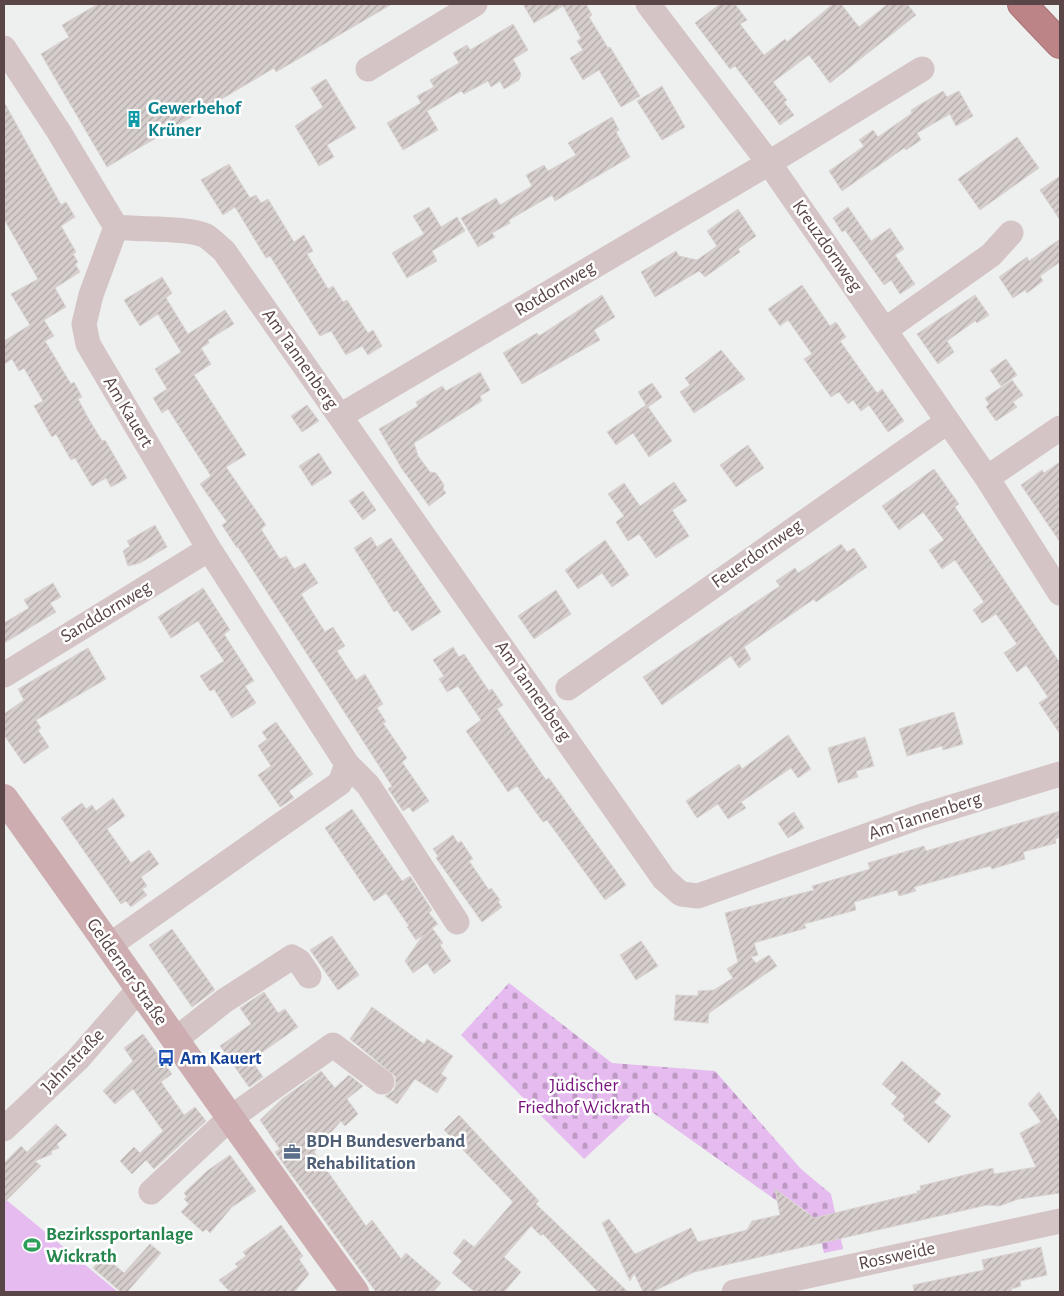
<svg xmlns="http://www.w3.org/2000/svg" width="1064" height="1296" font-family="'Alegreya Sans',sans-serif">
<defs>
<pattern id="cemetery-stones" width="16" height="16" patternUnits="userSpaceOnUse" patternTransform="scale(1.25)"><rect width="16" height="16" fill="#e6bbef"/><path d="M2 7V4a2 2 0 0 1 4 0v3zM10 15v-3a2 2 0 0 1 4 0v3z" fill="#bd9ac3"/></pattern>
<pattern id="building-hatch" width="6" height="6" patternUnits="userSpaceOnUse" patternTransform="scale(1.25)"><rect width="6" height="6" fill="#d6cecc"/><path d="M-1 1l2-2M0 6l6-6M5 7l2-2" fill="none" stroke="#b1a9a7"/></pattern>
</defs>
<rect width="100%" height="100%" fill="#edf0ef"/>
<path fill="url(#cemetery-stones)" d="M509,983L612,1063L715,1071L801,1169L831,1194L843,1249L824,1253C816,1214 814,1217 782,1194L777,1201L642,1105L584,1159L461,1035Z"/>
<path fill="#e6bbef" d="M4,1198L118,1292H4Z"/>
<path fill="url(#building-hatch)" stroke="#d9d3d1" d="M98,4H392L276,72L274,68L107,167L41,54L69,37L62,25Z
M523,4H586L592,15L589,17L608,48L610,47L640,96L621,107L599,70L583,80L570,58L583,50L577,41L581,38L563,6L534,23Z
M720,4H735L747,20L740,24L764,55L785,39L787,42L833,4H841L859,27L888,4H907L916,15L830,83L809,55L773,82L787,100L784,102L794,115L780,125L735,66L730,69L695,23Z
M513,24L528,50L513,59L521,74L519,80L504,89L500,81L491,87L488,81L464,94L461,91L427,111L438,130L403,150L387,123L421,103L417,96L434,87L430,80L459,63L453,53L467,45L470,50Z
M326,79L356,128L327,145L334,157L319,166L295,126L323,107L311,88Z
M662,86L685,127L662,140L637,101Z
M943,91L947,97L959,91L973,116L956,126L950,114L917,133L921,140L906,150L904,148L842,191L829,171L864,146L859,140L873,130L878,137L912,113L911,110Z
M4,102L61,205L66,202L75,217L61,226L76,252L73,254L78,262L75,264L80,272L55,288L66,307L44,320L54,336L45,341L71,384L74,382L82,397L78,399L87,416L102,441L105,440L127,478L111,487L106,478L92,486L75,458L71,460L56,434L52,437L34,406L43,401L24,368L19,371L12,359L4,364V341L30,325L11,294L38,279L4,219Z
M612,117L619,130L616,132L630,157L555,201L552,195L509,220L510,223L492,233L495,237L478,247L461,218L496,198L500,205L532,186L526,175L544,165L548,171L576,155L568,143Z
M1017,137L1039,168L980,210L958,179Z
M229,164L250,198L256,195L261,203L268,199L294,242L304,235L313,251L307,254L328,289L333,286L343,302L347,300L364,327L368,333L373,330L382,346L368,355L362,346L346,355L331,331L320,336L270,256L266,258L235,207L223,215L201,180Z
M1060,176V220L1040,190Z
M429,207L441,227L457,217L465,231L432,251L437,261L407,278L392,253L424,234L413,216Z
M848,207L871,241L890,228L904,249L895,255L915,284L900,294L891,280L884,285L845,230L842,232L833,218Z
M738,209L756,236L738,249L740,252L705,277L699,271L655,297L641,272L676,251L679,256L697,260L717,246L707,231Z
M1060,239V262L1040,276L1043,281L1027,293L1025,290L1013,298L999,277L1027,257L1029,261Z
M162,277L172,293L166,298L188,334L225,310L234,324L208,340L209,343L201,348L211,364L194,375L246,455L226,467L266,525L261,529L280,559L286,556L294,569L305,563L318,583L301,594L325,632L333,627L345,646L337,651L356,680L365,674L383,704L377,708L386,722L383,723L407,758L402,762L429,801L413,812L409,807L403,811L391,793L388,789L392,786L238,547L237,548L222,525L227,522L200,484L211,476L168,409L162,413L153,398L167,389L155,369L181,352L158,314L140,326L124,300Z
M802,285L830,326L836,322L846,337L840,341L877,393L882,389L904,421L888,432L869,405L861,411L853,400L848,404L839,392L831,397L804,359L812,354L788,320L780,326L768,309Z
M602,295L615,317L594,330L600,340L522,384L503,353L537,333L539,336Z
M975,295L989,315L977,323L975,321L947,341L954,352L938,364L917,334Z
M721,350L745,379L694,413L680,392L690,385L685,378Z
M1006,359L1017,375L1001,386L990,370Z
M480,372L490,390L480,396L482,401L414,443L418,456L430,472L436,473L444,485L443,489L446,493L429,506L402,469L379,429L418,406L416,402L442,386L446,391Z
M1012,380L1023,395L1013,402L1017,407L996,421L986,407L989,404L985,398Z
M652,383L662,397L648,407L672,441L649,457L633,433L616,445L607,432L646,405L638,392Z
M307,405L319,421L302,432L291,416Z
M748,445L764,468L736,487L720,465Z
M319,453L332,473L312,486L299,466Z
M1060,462V542L1021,485L1042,470L1044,473Z
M934,469L959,504L955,507L1060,663V734L1039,703L1048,697L1026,665L1017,672L1004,653L1017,644L996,614L982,623L973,610L984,602L955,560L942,569L929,550L944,540L923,512L899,530L882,506Z
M674,482L687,501L672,510L689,536L656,558L639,534L628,541L616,522L624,516L608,494L624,483L640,506Z
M363,491L376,510L363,520L349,501Z
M155,525L167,547L140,563L128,566L123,551L130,546L127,541Z
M371,537L377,547L391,538L441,612L412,631L397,610L394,612L354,548Z
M605,540L629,575L612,587L602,573L578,589L565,570Z
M841,544L847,552L854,548L867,567L816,602L814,599L744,647L751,659L739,668L731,656L662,705L643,677L780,586L776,581L795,568L798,573Z
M53,583L61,597L50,603L56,612L4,643V623L29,608L24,600Z
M203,588L230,630L224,634L254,681L245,686L256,703L232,718L214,689L210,691L200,676L224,661L198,621L171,638L158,617Z
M556,590L571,614L534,639L518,616Z
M453,647L459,657L464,654L489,691L492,689L503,705L497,709L546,780L549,778L626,885L605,900L547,820L543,822L517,786L508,792L466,731L481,720L458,686L447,692L439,679L444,676L433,660Z
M88,648L106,679L36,720L41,728L38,730L49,747L24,764L4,735V714L24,700L18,689Z
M954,712L963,744L943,750L942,746L907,756L899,729Z
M276,722L313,774L289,791L294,798L280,807L258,775L271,766L258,746L267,739L262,732Z
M788,735L811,769L798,778L791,768L741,802L746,808L728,819L718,804L697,818L686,801L739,764L742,769Z
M865,737L874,766L856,771L858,777L838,783L828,748Z
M113,798L125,816L107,829L131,863L149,850L159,864L141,877L147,886L142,889L147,895L131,907L126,901L121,904L61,818L82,803L86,809L92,805L96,811Z
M352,809L402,881L410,876L432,910L429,913L438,924L432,928L443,943L440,945L451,961L434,974L427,963L413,973L405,961L423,935L416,940L407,927L409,926L386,893L374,901L325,828Z
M1060,811V837L1055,839L1056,843L1023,852L1025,859L992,869L990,866L914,887L916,891L899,896L897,890L854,902L856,910L804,924L806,928L754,943L758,955L751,957L756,963L769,955L777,966L709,1013L708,1023L674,1020L676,995L698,996V991L714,990L733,978L727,969L738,962L725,913L814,890L812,886L870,869L868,863L924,846L926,851Z
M794,812L804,828L788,838L778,823Z
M453,835L458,843L461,841L473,859L469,861L489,890L491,888L500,900L498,902L502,907L482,922L436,858L438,856L433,849Z
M172,929L215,990L192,1007L149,945Z
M332,936L359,975L338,990L310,950Z
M641,941L658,966L636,980L620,955Z
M264,992L278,1013L285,1009L298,1027L251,1060L263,1077L249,1087L220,1046L251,1024L240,1008Z
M372,1007L424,1044L427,1039L453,1056L441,1074L447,1078L437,1093L415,1079L397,1104L385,1096L394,1090L396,1083L395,1076L350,1039Z
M143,1034L172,1074L161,1082L184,1115L195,1107L206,1121L154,1169L146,1160L132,1174L120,1161L134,1147L140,1153L163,1131L133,1089L115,1104L103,1091L133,1061L124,1048Z
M902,1061L941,1094L934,1102L951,1116L929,1143L903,1120L905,1116L891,1104L897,1097L882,1084Z
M321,1071L335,1088L349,1075L363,1086L347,1099L358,1114L345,1126L341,1121L314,1152L366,1226L372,1220L401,1259L406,1253L441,1283L433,1292H376L275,1152L280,1149L260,1120L282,1099Z
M1039,1092L1060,1123V1193L1019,1199L999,1206L987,1205L694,1272L652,1292H643L634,1273L630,1281L602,1223L609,1219L635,1254L691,1228L698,1242L747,1230L752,1221L780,1215L775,1189L814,1218L917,1193V1191L921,1190L920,1186L993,1168L994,1174L1036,1167L1020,1133L1041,1122L1028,1104Z
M459,1115L539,1201L536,1204L628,1292H598L543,1234L541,1236L531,1226L504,1257L521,1272L504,1292H475L452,1273L462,1261L453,1253L464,1239L474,1247L513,1202L444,1130Z
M56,1124L67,1135L57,1144L59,1148L51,1151L52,1154L35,1161L41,1166L4,1203V1163L21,1146L27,1152Z
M230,1155L256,1191L232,1207L210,1233L206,1229L203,1232L181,1212L189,1204L184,1199L187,1197L184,1193L207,1171Z
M281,1225L303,1256L299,1259L309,1274L294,1292H230L219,1280L238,1267L235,1264L246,1256L243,1252Z
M150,1244L161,1253L127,1292H121L93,1268L103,1255L124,1273Z
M1041,1247L1047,1275L1020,1281L1021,1286L1011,1289L1012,1292H914L913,1285L984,1270L982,1260Z"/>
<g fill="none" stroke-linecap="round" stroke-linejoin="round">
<g stroke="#a97072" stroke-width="30">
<path id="highway" d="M1022,4L1060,44"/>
</g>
<path stroke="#d5c4c5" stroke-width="25" d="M648,4L769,163L987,478L1060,593
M4,48L59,132L116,227L91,295L84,324L88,344L209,549L347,764L340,783L110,945
M368,69L475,4
M116,227C138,230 190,227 206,236C212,240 218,246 224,251L664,879L681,894L698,896L919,817L1060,774
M885,330L991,255L1011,233
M340,416L769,163L922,69
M987,478L1060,428
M4,675L209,549
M568,688L947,422
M347,764L368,785L457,922
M175,1040L224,1001L292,957L299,961L309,976
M4,1129L78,1059L139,989
M151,1192L229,1119L333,1045L382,1082
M734,1292L1060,1221"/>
<path stroke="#cdadaf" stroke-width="28" d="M4,798C122,962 236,1129 355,1292"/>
<use href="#highway" stroke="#bd8487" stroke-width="28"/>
</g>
<defs>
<g id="building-bare" transform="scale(1.35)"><path d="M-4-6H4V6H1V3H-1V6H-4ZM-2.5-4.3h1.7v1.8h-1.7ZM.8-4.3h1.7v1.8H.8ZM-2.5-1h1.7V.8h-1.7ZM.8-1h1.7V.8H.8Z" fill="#0f9aa8" stroke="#fff" stroke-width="2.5" paint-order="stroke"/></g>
<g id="bus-bare" transform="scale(1.35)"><path d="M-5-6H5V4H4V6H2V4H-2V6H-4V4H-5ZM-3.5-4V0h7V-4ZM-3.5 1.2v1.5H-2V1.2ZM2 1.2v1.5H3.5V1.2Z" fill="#1a4fb4" stroke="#fff" stroke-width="2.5" paint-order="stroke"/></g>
<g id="office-bare" transform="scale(1.35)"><path d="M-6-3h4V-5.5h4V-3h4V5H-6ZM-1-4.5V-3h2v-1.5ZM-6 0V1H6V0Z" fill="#5c6f8a" stroke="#fff" stroke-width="2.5" paint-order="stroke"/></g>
<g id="stadium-bare" transform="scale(1.35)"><path d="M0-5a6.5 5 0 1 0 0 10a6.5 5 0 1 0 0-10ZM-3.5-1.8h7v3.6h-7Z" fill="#2e9e5b" stroke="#fff" stroke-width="2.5" paint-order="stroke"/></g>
</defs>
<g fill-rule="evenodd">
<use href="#building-bare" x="134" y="119"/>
<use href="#bus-bare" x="166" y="1058"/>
<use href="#office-bare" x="292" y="1152"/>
<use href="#stadium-bare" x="32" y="1245"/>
</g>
<g text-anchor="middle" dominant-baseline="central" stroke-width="5" stroke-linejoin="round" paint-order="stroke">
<g font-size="19" font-weight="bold" fill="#0d838f" stroke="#fff" text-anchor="start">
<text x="148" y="108">Gewerbehof<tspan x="148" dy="22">Krüner</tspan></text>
</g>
<g font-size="19" fill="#5b4647" stroke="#fff">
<text transform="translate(827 246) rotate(55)">Kreuzdornweg</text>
<text transform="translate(555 289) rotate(-31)">Rotdornweg</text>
<text transform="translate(300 359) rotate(55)">Am Tannenberg</text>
<text transform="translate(128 412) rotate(59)">Am Kauert</text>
<text transform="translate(757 554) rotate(-35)">Feuerdornweg</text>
<text transform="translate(106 612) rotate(-31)">Sanddornweg</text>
<text transform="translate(533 691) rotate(55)">Am Tannenberg</text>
<text transform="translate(925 816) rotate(-18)">Am Tannenberg</text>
<text transform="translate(127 972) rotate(55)">Gelderner Straße</text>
<text transform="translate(73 1061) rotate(-46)">Jahnstraße</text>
<text transform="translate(897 1256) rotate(-12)">Rossweide</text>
</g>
<g font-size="19" font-weight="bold" fill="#164399" stroke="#fff" text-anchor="start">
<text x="180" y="1058">Am Kauert</text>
</g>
<g font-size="19" fill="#77157d" stroke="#fff">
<text x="584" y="1085">Jüdischer<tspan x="584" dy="22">Friedhof Wickrath</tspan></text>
</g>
<g font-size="19" font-weight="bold" fill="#4e5e75" stroke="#fff" text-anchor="start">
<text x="306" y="1141">BDH Bundesverband<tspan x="306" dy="22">Rehabilitation</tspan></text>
</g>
<g font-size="19" font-weight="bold" fill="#27864d" stroke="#fff" text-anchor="start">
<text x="46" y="1234">Bezirkssportanlage<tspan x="46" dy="22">Wickrath</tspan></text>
</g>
</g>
<rect width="1064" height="1296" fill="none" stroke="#5b4647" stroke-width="10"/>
</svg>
